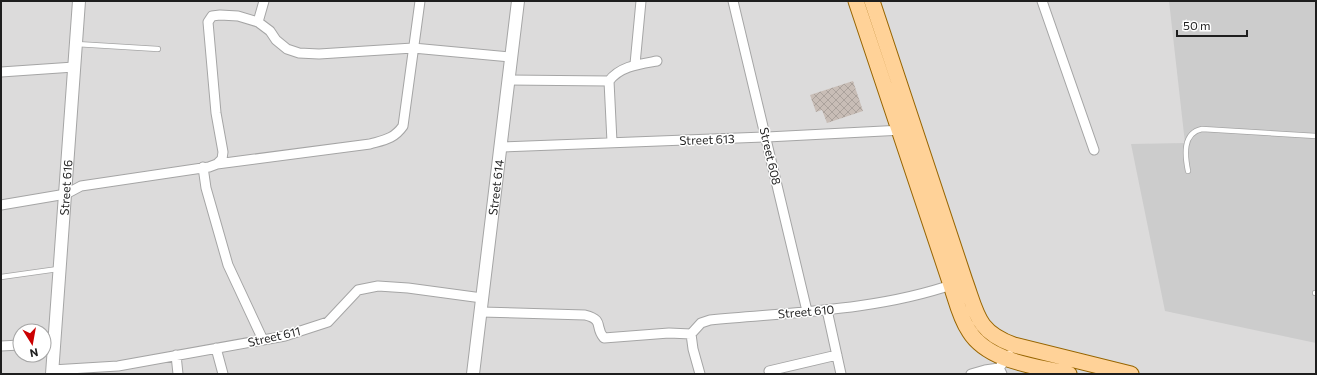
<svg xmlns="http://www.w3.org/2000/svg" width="1317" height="375" font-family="Commissioner,sans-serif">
<defs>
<pattern id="building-cross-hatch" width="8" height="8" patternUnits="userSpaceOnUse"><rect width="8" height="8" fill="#c8bdb6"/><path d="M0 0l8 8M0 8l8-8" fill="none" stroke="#aba29c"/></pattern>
</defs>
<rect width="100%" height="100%" fill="#f0ebe3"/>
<path fill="#dcdbdb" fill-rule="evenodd" d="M1,1H1316V374H1ZM20,331H44V355H20Z"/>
<path fill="#ccc" d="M1169,1H1316V343L1165,311L1131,144L1185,143Z"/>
<path fill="url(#building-cross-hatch)" d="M853,81L863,111L827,123L822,110L816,112L810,95Z"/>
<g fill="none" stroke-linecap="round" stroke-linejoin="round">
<g stroke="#a5a5a5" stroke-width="6">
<path id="service" d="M76,44L158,49
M1188,171C1185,156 1182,133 1202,129L1316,136
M1,277L58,269
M1315,293H1316"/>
</g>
<g stroke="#a5a5a5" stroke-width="11">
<path id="minor" d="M733,1L807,311
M1042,1L1094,150
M258,22L264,1
M635,64L641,1
M1,72L74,67
M508,80L609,81C620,66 640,64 657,61
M609,81L612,142
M500,147L767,137L903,130
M217,164L370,144C384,140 394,139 403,126L420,1
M203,167L206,188L228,265L263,340
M1,205L66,194L81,186L209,167L217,164L222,159L223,152L216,113L208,22L212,16L220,15L238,16L258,22L270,31L276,40L287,49L299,53L319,54L413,48L511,57
M827,310L841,374
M481,312L585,315C605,320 594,327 604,338L669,333L691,334
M44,342L54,341
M1,346L20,345
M216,348L223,374
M176,355L178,374
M52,370L118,366L285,336L328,322L358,290L378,286L408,288L482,298
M769,371L837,355
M700,374L693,349L691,334L701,323L710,320C791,312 876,311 954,284
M971,374L985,370L999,368
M1002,374L999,368L1009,355"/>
</g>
<g stroke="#a5a5a5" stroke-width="14">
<g id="tertiary">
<path id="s1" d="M52,374L79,1"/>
<path id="s2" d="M473,374L518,1"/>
</g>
</g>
<g stroke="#976500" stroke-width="17">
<path id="primary" d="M856,1L951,285C956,300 960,318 969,331C988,362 1036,366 1069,374
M872,1L965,281C977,314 977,332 1014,345L1131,374"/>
</g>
<use href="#service" stroke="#fff" stroke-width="4.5"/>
<use href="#minor" stroke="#fff" stroke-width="9"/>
<use href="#tertiary" stroke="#fff" stroke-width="12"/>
<use href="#primary" stroke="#ffd298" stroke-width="15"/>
</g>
<g text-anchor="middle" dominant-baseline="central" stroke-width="3" stroke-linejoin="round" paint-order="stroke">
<g font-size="12" fill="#1e1e1e" stroke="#fff">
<text transform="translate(707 139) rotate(-2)">Street 613</text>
<text transform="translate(771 156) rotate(77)">Street 608</text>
<text stroke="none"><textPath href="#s1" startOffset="187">Street 616</textPath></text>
<text stroke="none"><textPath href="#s2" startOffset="188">Street 614</textPath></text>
<text transform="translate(806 311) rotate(-5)">Street 610</text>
<text transform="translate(274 336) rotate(-13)">Street 611</text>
</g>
</g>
<rect width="1317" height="375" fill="none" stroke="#1e1e1e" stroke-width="4"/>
<g transform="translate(32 343) rotate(169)"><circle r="19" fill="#ffffff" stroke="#a5a5a5"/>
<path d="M0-3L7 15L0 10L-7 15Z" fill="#cb0001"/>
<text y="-6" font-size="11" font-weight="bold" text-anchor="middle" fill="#1e1e1e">N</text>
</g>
<path d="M1177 30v6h70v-6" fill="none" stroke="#1e1e1e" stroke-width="2"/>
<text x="1183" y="30" font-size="12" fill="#1e1e1e" stroke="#ffffff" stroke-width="3" paint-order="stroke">50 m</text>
</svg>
